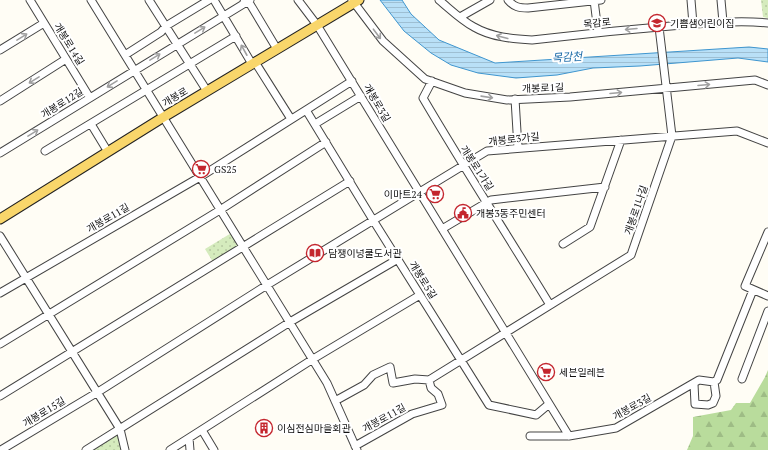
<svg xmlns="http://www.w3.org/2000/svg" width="768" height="450" font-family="'PT Serif','Noto Sans KR',serif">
<defs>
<pattern id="grass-dots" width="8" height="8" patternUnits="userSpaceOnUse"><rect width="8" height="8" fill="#d5ebbd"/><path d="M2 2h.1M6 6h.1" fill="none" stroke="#b6c8a1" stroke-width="1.8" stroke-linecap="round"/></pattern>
<pattern id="forest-firs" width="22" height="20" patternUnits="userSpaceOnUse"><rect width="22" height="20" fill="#b9dc9c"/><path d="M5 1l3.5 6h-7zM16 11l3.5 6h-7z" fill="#9ebc85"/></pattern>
<pattern id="water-rules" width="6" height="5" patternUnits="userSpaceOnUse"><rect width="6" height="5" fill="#b9e0f7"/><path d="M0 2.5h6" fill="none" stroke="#9ebfd3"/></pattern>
</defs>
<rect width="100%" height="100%" fill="#fffdf5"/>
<path fill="url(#grass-dots)" d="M761,0H768V18L763,17Z
M233,232L241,244L213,262L205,249Z
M119,431L123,450H89Z"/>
<path fill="url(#forest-firs)" d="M768,370V450H687L693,436V417L731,410L736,403H750L765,377Z"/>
<path fill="url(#water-rules)" stroke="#3f96cf" d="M380,0H402L411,14L439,40L495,63L749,47L768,49V62L738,58L640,66L593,68L557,75L516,78L478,73L451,65L431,53L404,31Z"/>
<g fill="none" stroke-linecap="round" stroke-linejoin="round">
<g stroke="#444" stroke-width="9">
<path id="minor" d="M30,0L90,98
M91,0L327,383L357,450
M149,0L207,91
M214,0L252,64
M298,0L317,25L569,436
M352,0L383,41L425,79L465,93L507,100L570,97L755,80L768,85
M439,0C450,9 461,20 474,27C491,37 513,39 532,40C582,34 632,29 682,25C711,23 739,20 768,23
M508,0C514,7 519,8 528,8L601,0
M594,0L598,32
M691,0L693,24
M721,0L723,22
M244,2L250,4L277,49
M460,17L490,0
M0,50L44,23
M125,55L161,32L166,26L209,0
M255,62L291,119
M432,81L423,98C464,168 508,236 550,305
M515,99L518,148
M0,101L66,59
M306,110L373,220L489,405L536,415L549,404
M91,124L108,152
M315,124L361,96
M45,151L236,36
M0,153L250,0
M442,229L491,200L605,187
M768,232L745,286L768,296
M0,236L120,429L125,450
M563,244L590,227L621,140
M0,293L200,177L352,81
M0,344L220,210L326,142
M742,379L768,311
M694,384L695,404L708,405L713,403L716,396L714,382
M0,396L350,181
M335,401L364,385L373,375L390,367L393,383L415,379L429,380L631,255L672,136L659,27
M202,430L214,450
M530,436H569L616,428L699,380L714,382L717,380L753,290
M189,438L190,450
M355,446L412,414L442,405L438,394L431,388L429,380
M1,450L98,392L267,285L487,151L737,131L768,143
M86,450L290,322L398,259
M170,450L313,359L420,295"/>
</g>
<g stroke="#222" stroke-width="11">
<path id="major" d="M0,219L162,118L359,0"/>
</g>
<use href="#minor" stroke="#fff" stroke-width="7"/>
<use href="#major" stroke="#f9d66b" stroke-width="9"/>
</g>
<defs><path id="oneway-shaft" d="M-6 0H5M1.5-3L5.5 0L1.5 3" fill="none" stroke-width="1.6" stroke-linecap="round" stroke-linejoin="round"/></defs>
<g stroke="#a0a0a0">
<use href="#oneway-shaft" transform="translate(631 29) rotate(175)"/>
<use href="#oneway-shaft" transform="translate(200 30) rotate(-31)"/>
<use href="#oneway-shaft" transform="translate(377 34) rotate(53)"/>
<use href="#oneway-shaft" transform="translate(22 37) rotate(-32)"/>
<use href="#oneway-shaft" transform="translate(502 37) rotate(-165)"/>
<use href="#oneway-shaft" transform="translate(244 50) rotate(-119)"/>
<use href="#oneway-shaft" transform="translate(155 57) rotate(-31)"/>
<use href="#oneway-shaft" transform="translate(34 80) rotate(148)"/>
<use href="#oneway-shaft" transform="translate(112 84) rotate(148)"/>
<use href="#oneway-shaft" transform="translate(704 85) rotate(-5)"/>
<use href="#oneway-shaft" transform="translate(616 93) rotate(-5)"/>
<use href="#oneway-shaft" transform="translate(487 97) rotate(8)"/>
<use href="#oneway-shaft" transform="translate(33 133) rotate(-32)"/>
</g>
<defs>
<g id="school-ring" transform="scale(0.9)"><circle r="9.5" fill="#fff" stroke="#c4262e" stroke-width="1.5"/><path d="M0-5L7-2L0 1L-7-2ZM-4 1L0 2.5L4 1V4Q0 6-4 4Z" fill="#c4262e"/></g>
<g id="supermarket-ring" transform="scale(0.9)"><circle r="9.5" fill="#fff" stroke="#c4262e" stroke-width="1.5"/><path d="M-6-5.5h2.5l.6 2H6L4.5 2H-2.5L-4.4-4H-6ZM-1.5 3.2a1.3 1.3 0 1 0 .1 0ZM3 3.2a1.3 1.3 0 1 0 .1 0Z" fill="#c4262e"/></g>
<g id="civic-ring" transform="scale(0.9)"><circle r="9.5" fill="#fff" stroke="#c4262e" stroke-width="1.5"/><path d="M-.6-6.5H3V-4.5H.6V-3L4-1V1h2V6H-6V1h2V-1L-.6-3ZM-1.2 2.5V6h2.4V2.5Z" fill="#c4262e"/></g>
<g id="library-ring" transform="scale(0.9)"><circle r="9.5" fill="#fff" stroke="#c4262e" stroke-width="1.5"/><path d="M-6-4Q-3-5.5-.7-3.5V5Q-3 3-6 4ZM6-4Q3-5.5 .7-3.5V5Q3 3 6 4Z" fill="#c4262e"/></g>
<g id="building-ring" transform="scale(0.9)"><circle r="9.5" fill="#fff" stroke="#c4262e" stroke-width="1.5"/><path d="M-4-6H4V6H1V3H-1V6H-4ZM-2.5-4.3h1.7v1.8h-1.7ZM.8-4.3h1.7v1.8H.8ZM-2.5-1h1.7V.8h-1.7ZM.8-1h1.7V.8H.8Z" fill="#c4262e"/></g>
</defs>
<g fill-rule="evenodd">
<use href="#school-ring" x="657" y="23"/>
<use href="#supermarket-ring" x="201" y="169"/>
<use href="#supermarket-ring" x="435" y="194"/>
<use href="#civic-ring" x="463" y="213"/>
<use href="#library-ring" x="315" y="253"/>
<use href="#supermarket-ring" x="546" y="372"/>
<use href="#building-ring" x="264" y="428"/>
</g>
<g text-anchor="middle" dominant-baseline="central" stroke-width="4" stroke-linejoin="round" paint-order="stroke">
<g font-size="10" fill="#111" stroke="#fff">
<text transform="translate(597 23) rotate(-6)">목감로</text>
<text transform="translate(69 44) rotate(58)">개봉로14길</text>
<text transform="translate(543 88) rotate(-2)">개봉로1길</text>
<text transform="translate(175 97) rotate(-31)">개봉로</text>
<text transform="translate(62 103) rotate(-32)">개봉로12길</text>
<text transform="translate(377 103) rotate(59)">개봉로3길</text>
<text transform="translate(514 139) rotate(-6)">개봉로3가길</text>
<text transform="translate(477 168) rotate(57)">개봉로1가길</text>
<text transform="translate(636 210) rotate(-71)">개봉로1나길</text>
<text transform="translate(108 218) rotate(-30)">개봉로11길</text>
<text transform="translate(423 280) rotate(58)">개봉로5길</text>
<text transform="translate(632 407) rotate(-29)">개봉로3길</text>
<text transform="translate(44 412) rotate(-31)">개봉로15길</text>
<text transform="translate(384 418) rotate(-29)">개봉로11길</text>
</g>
<g font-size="10" fill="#111" stroke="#fff" text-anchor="start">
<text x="670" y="23">기쁨샘어린이집</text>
<text x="214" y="169">GS25</text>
<text x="422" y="194" text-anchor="end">이마트24</text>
<text x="476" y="213">개봉3동주민센터</text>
<text x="328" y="253">담쟁이넝쿨도서관</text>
<text x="559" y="372">세븐일레븐</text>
<text x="277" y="428">이심전심마을회관</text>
</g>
<g font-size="11" font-style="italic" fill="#1768a6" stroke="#fff">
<text transform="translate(567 57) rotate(-4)">목감천</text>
</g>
</g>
</svg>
